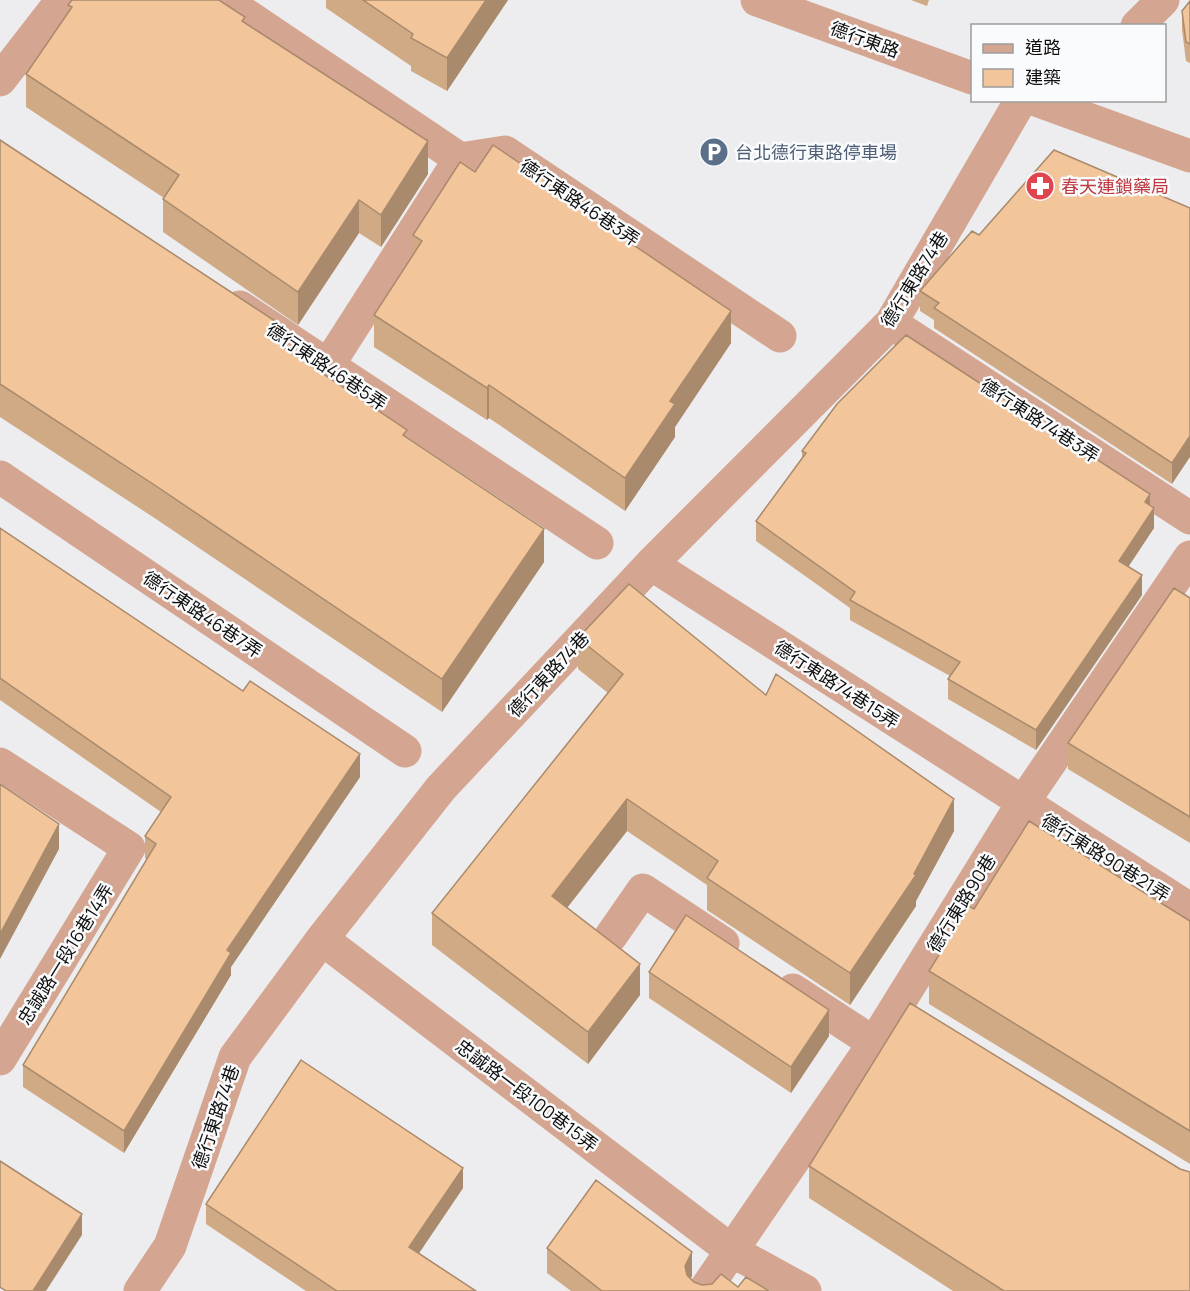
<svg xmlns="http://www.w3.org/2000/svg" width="1190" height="1291" font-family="Manrope,'Noto Sans TC',sans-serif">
<rect width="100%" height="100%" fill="#ededef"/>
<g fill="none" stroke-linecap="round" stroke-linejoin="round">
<path stroke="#d4a692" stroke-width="33" d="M224,0L460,159L505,152L780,336
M757,0L972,78
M1137,26L1163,0
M0,80L62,0
M1036,100L1190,156
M240,307L597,543
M891,323L1190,518
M327,367L460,159
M0,477L405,751
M651,564L1190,909
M0,764L129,848L0,1059
M611,936L643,890L723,943
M322,939L732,1251L805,1291
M793,990L874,1043
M140,1291L170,1246L235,1057L322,939L441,788L651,564L891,323L1021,100
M704,1291L874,1043L1022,804L1190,557"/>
</g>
<path fill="#d0a985" d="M326,0H508L447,91L411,71V66L326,8Z
M911,0H929L927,6Z
M1190,1V63L1186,61L1182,30V11Z
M68,5L245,23L428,174L381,247L359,233L298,325L163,232V199L164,198L26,107V74L68,12Z
M0,140L407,437L544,562L442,712L156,519L0,417Z
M475,172L603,224L731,343L675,427V437L625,511L489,418L487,420L374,347V315L413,255V235Z
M1190,208L1172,484L934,328V320L920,311V291L979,235Z
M802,451L1150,505L1154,528L1128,566L1142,595L1036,750L948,699V679L950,676L850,620V608L756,541V521L802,458Z
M0,528L360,777L231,967V975L124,1153L23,1087V1065L147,860L145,858V836L161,812L0,700Z
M1190,598V843L1068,769V743Z
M578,638L766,695L954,831L916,901V906L850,1005L707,910V885L627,831L567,908L640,995L588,1064L432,945V913L608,693L578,669Z
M974,909L1190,921V1164L929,1004V971Z
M649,972L829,1036L791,1093L649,998Z
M809,1166L1190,1291H953L809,1198Z
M463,1188L419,1253L476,1291H306L206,1224V1204Z
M547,1248L692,1276L690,1279L694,1282L702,1285L738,1287L769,1291H571L547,1273Z"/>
<path fill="#a98a6c" d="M486,0H508L447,91V58Z
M428,141V174L381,247V215Z
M359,200V233L298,325V292Z
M731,311V343L675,427V437L625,511V478L670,401Z
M278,323V356L268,337Z
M489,385V418L487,420V388Z
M1190,436V457L1172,484V463Z
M1150,494V513L1154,508V528L1119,581V561L1145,502Z
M544,529V562L442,712V679Z
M1142,575V595L1036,750V730Z
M360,754V777L231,967V975L124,1153V1131L227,950Z
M627,799V831L552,927V896Z
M954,799V831L916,901V906L850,1005V973L914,874Z
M59,824V849L0,959V934Z
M640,964V995L588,1064V1032Z
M829,1010V1036L791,1093V1067Z
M463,1168V1188L409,1268V1247Z
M82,1214V1235L46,1291H33Z
M692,1252V1276L685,1290V1266Z"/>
<path fill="#f2c59b" stroke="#a98a6c" stroke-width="1.5" d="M72,0H219L245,17L242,21L428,141L381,215L359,200L298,292L163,199L179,175L26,74L72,7L68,5Z
M363,0H486L447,58L411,38L413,34Z
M1190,1V44L1186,42L1182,11Z
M0,140L278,323L268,337L407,430L403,435L544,529L442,679L156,486L0,384Z
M493,145L603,219L601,223L731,311L670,401L675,404L625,478L489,385L487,388L374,315L422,241L413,235L460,162L475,172Z
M1054,150L1190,208V436L1172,463L934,308L939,303L920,291L972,231L979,235Z
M906,335L1150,494L1145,502L1154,508L1119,561L1142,575L1036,730L948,679L960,662L850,600L855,592L756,521L806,453L802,451L837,404Z
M0,528L243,691L250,681L360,754L227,950L231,953L124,1131L23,1065L156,844L145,836L171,797L0,678Z
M629,584L766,695L776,674L954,799L914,874L916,875L850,973L707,878L718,861L627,799L552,896L640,964L588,1032L432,913L623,674L578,638Z
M1174,588L1190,598V817L1068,743Z
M0,784L59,824L0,934Z
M1029,821L1190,921V1131L929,971L969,906L974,909Z
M686,915L829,1010L791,1067L649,972Z
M910,1003L1180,1169L1190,1172V1291H1004L809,1166Z
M301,1060L463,1168L409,1247L476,1291H337L206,1204Z
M0,1161L82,1214L33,1291H6L0,1287Z
M596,1180L692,1252L685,1266L687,1275L694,1282L702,1285L712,1284L721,1274L738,1287L746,1277L769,1291H602L547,1248Z"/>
<defs>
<g id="parking-disc" transform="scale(1.5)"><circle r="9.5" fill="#5c6f8a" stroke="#fafbfc"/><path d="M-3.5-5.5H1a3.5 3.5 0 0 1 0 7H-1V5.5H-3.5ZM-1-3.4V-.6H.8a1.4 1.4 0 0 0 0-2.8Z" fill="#fff"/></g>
<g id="pharmacy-disc" transform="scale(1.5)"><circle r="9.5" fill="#e0444e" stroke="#fafbfc"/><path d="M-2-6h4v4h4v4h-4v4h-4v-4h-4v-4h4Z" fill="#fff"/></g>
</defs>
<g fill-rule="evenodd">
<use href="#parking-disc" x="714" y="152"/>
<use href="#pharmacy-disc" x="1040" y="186"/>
</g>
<g text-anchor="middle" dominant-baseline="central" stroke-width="5" stroke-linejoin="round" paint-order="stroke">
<g font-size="18" fill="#0e0e0f" stroke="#fafbfc">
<text transform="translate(865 39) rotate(20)">德行東路</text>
<text transform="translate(580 202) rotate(34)">德行東路46巷3弄</text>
<text transform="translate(914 279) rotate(-58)">德行東路74巷</text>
<text transform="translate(327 366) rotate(34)">德行東路46巷5弄</text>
<text transform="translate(1040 420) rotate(33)">德行東路74巷3弄</text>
<text transform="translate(203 614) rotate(34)">德行東路46巷7弄</text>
<text transform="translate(548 674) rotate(-47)">德行東路74巷</text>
<text transform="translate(837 684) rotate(33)">德行東路74巷15弄</text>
<text transform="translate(1106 857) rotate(32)">德行東路90巷21弄</text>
<text transform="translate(961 903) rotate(-58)">德行東路90巷</text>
<text transform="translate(65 954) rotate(-58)">忠誠路一段16巷14弄</text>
<text transform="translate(527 1095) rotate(37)">忠誠路一段100巷15弄</text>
<text transform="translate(215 1117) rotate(-71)">德行東路74巷</text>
</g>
<g font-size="18" fill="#4e5e75" stroke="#fafbfc" text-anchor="start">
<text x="735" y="152">台北德行東路停車場</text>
</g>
<g font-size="18" fill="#be3a42" stroke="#fafbfc" text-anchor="start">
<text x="1061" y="186">春天連鎖藥局</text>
</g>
</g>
<rect x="971" y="24" width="195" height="78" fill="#fafbfc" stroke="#9c9c9d" stroke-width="1.5"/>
<rect x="983" y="44" width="30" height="9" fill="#d4a692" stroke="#9c9c9d" stroke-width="1.5"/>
<text x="1025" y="54" font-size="18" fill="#0e0e0f">道路</text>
<rect x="983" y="69" width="30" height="18" fill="#f2c59b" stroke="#9c9c9d" stroke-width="1.5"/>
<text x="1025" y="84" font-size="18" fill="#0e0e0f">建築</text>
</svg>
